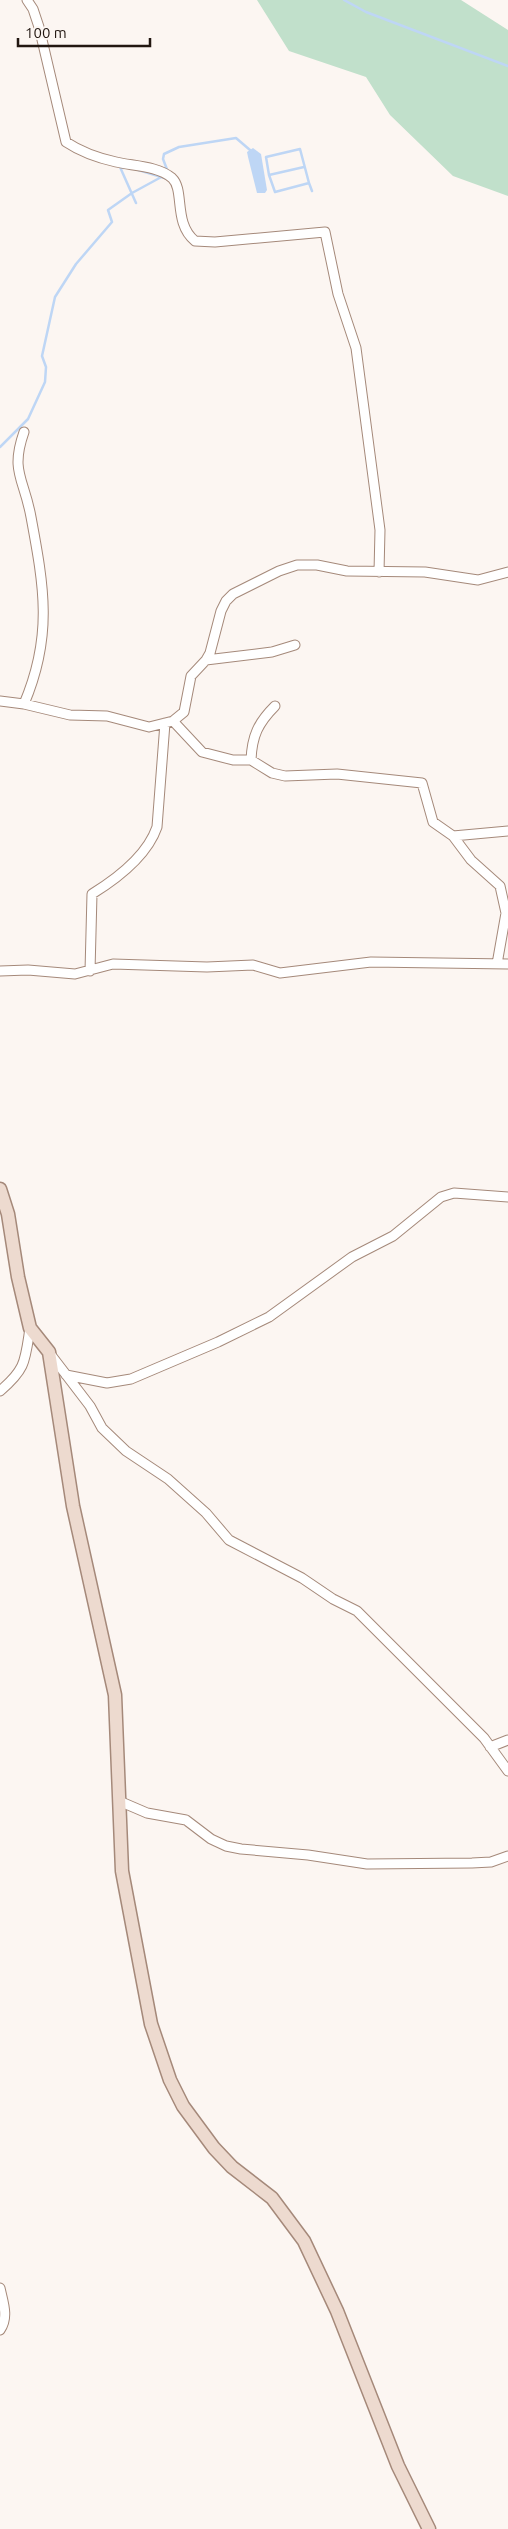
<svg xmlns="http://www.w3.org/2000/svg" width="508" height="2529" font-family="Ubuntu,sans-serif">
<rect width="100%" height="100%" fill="#fcf6f2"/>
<path fill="#c1e0cb" d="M257,0H461L508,30V196L453,176L390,115L366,77L289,51Z"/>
<path fill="#bed6f5" d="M253,148L261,154L267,190L265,193H257L248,157L247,152Z"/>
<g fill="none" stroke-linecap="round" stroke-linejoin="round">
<path stroke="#bed6f5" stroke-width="2.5" d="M344,0L366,12L508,66
M124,168L120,167L136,203
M135,169L168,179
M168,172L163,159L164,154L179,147L236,138L250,150
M269,175L304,167
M309,183L300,149L266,157L269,175L275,192L309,183L312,191
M0,447L28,419L45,382L46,367L42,356L55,297L76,264L112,222L108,210L132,193L165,175"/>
<g stroke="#a5897a" stroke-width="11">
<path id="street" d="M27,0L33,9L39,27L66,142C81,152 98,158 116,162C133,166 158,166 172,178C185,190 173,223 195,241L215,242L325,232L338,294L356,348L380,530L379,572
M24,432C10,472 24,478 31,517C44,587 53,636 24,704
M206,660L272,652L295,645
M0,701L24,704L70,715L107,716L149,727L173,721L184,712L191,676L206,660L210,653L221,611L226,601L233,594L279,571L297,565H317L347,571L425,572L478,580L508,572
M173,721L202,752L233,760H251L272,773L285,776L337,774L422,783L433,822L453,836L471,860L500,886L506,913L497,964
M251,760C252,736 258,723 275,706
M453,836L508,831
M0,971L28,970L75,974L113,964L207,967L253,965L280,973L371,962L508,964
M90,971L92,894C118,878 147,856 157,827L165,723
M51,1355L90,1406L102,1428L126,1451L168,1479L206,1513L229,1540L302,1578L333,1599L357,1611L484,1738L508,1771
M66,1375L107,1383L131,1379L218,1342L269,1317L352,1257L393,1236L441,1197L454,1193L508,1197
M0,1391C26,1369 25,1361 30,1328
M490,1747L508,1740
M119,1801L147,1813L186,1820L211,1839L226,1846L241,1849L308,1855L367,1864L472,1863L491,1862L508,1856
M0,2288C3,2302 9,2317 0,2330"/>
</g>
<g stroke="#a5897a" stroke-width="15">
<path id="secondary" d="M0,1189L8,1214L18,1277L30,1328L49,1352L73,1506L115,1695L122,1871L151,2024L170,2080L183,2106L214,2148L232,2167L272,2198L304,2241L337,2311L398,2466L429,2529"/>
</g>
<use href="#street" stroke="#fff" stroke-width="9"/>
<use href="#secondary" stroke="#eddacf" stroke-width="12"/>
</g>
<path d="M18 38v8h132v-8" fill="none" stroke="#221711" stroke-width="2.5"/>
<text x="25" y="38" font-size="15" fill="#221711" stroke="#fcf6f2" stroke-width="4" paint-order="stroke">100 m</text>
</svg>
